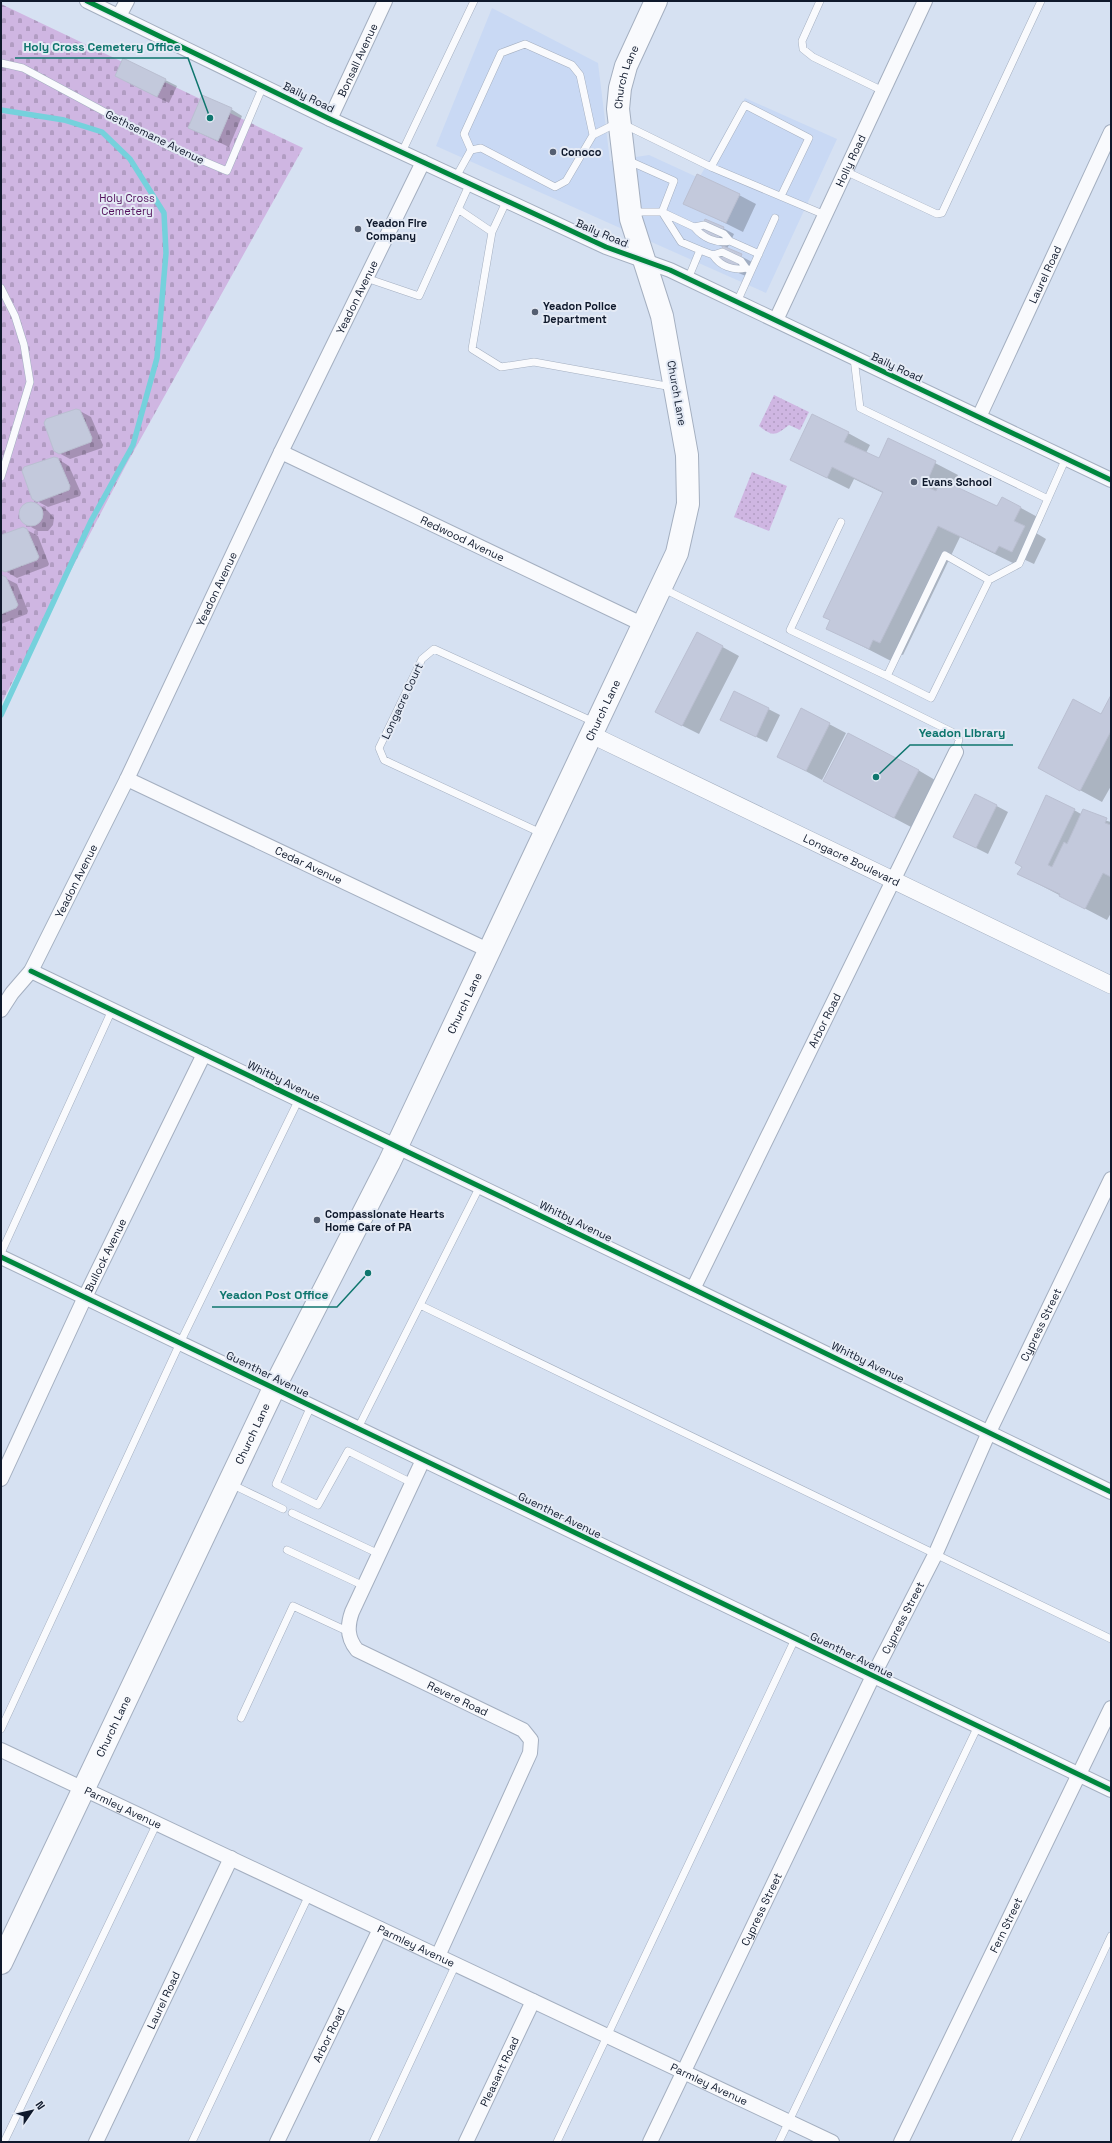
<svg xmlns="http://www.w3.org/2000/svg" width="1112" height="2143" font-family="'Space Grotesk',sans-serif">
<defs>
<pattern id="grass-dots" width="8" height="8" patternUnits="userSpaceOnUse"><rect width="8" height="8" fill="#cfb6e2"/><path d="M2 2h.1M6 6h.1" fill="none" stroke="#b19cc2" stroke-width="1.8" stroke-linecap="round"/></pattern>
<pattern id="cemetery-stones" width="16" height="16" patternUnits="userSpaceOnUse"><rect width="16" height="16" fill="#cfb6e2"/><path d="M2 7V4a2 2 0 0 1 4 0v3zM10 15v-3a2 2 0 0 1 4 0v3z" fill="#b19cc2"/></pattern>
</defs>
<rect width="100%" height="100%" fill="#d6e1f2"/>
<path fill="#c9d9f4" d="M492,8L598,63L610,161L649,155L699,178L745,98L837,139L766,293L436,146Z"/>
<path fill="url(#grass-dots)" d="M774,395L809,412L800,430L789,425C775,436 773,437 759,426Z
M752,472L787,486L769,531L734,517Z"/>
<path fill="url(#cemetery-stones)" d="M1,4L303,148L126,465L1,704Z"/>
<path fill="#0003" d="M124,59L177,86L169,103L127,82Z
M231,109L242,116L229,147L189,128Z
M739,195L756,204L743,232L685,203Z
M723,228L734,234L727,249L752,262L746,276L728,269L723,247L710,241Z
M80,411L91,417L103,445L102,448L70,459L55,451Z
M848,433L870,445L866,453L879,459L889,439L958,475L952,486L998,507L1021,508L1043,520L1036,533L1046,539L1034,564L1021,558L1017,565L960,537L903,655L896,652L891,661L827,628L883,493L854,479L849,489L791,460Z
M58,459L69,466L81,493L80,496L48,507L33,499Z
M29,503H36L47,510L54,518L53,525L48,531H38L26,524L20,514L22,507Z
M27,530L38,536L49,564L48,566L17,578L2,569L1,536Z
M1,576L17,584L28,611L27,614L1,624Z
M697,633L739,656L699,734L673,721Z
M735,692L780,715L767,742L733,726Z
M1111,697V786L1102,802L1039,768L1102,715Z
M829,724L846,733L822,780L778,756Z
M918,770L935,780L911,827L824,781Z
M976,795L1008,812L988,854L954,837Z
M1074,810L1081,814L1111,822V913L1107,920L1019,874Z"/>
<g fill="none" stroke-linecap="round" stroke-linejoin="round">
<path stroke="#75d1dc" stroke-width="5.5" d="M1,110L64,120L102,132L130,159L164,213L166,253L157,358L133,445L91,521L1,715"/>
</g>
<path fill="#c3c9dc" stroke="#babfd1" d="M123,58L166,79L157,97L115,76Z
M202,95L232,108L218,141L188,128Z
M697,174L740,194L726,223L683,204Z
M705,219L724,227L717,243L698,235Z
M723,246L742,254L735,271L715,263Z
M76,409L80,410L92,438L91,442L59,454L54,451L44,423L46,419Z
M812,414L849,432L844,442L879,458L888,438L936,461L925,486L936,491L942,480L997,506L1002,497L1021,507L1014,521L1025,526L1012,552L999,546L995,553L938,526L880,643L873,640L869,649L826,629L830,620L823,617L883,492L832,467L827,478L790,460Z
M54,457L58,458L70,486L69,490L37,502L32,499L22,471L24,467Z
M19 514a12 12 0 1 1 24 0a12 12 0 1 1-24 0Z
M23,527L27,529L39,557L37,560L5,572L1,570V535Z
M1,575L6,577L18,605L16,608L1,614Z
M697,632L723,646L682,726L655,712Z
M734,691L769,708L756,737L720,720Z
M1111,695V731L1080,791L1038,768L1073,699L1101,714Z
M801,708L830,723L806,771L777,757Z
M848,733L919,770L894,818L823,781Z
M975,794L997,805L976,848L953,837Z
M1046,795L1075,809L1048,865L1052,867L1064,842L1067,844L1083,809L1107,818L1105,823L1111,825V877L1103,873L1085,909L1059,896L1060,894L1017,874L1022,867L1015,863Z"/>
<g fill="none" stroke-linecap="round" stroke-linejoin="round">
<g stroke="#a4afc0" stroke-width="8">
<path id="service" d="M820,1L802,41L803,49L813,57L883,91
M1,63L23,68L168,146L227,171L263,86
M471,150L464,134L501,53L525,44L572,65L580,75L593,135
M402,152L474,1
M627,160L674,181L662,212L681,242L700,250L688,279
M845,171L937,214L942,213L1041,1
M456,177L471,150L481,148L555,187L566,181L593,135L619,122L711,167
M781,196L809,138L745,105L711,167L825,215
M458,209L492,232L472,349L501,367L534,362L672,387
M632,212H662L694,227
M492,232L507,200
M730,241C716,244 703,238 694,227L704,225L724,234L730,241L759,254
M700,250L713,255L722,252L741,261L746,268L751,271
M713,255C720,266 733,271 746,268
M366,278L419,296L470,183
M1,288L15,316L24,345L30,382L1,477
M737,302L775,218
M854,358L860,408L1048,499
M841,522L790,630L887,676
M989,580L931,698L887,676L945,555L989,580L1019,564L1066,458
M664,589L952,732L959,739L956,752
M543,834L384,760L379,748L422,659L434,649L594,722
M1,1253L112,1010
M420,1305L1111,1639
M311,1406L276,1484L318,1505L348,1451L412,1483
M358,1428L480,1186
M231,1484L283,1509
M292,1513L379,1554
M287,1550L364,1586
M241,1718L293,1606L349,1632
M1,1729L180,1343L299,1099
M4,2142L157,1823
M192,2142L309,1895
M373,2142L456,1964
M557,2142L795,1639
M779,2142L978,1726
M1015,2142L1111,1936"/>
</g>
<g stroke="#a4afc0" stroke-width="16">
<g id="minor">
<path d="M87,1L330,119L606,247L670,270L1111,480"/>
<path d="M119,16L127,1"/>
<path id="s1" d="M330,119L385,1"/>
<path id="s2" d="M776,320L925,1"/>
<path id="s3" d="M979,417L1111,132"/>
<path id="s4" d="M281,452L644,625"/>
<path id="s5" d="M127,779L490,951"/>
<path d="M31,971L693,1289L1111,1492"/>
<path id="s6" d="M1,1010L12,993L31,971L127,779L281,452L423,162"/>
<path d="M1,1257L1111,1790"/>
<path id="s7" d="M693,1289L956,752"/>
<path id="s8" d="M423,1460L352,1612C347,1626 347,1638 357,1650L523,1730L531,1740L530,1753L438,1956"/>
<path id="s9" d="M1,1479L85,1297L204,1054"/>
<path id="s10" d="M1,1750L832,2142"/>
<path id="s11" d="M96,2142L231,1858"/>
<path id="s12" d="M277,2142L380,1929"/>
<path id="s13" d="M466,2142L533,2001"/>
<path id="s14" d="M650,2142L873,1676L935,1555L989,1432L1111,1179"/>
<path id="s15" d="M901,2142L1111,1708"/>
</g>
</g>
<g stroke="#a4afc0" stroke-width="18">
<g id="tertiary">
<path id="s16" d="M592,735L1111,985"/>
</g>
</g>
<g stroke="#a4afc0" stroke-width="24">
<g id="primary">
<path id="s17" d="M1,1963L274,1388L389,1163L677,553L688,504L687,455L662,316L631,219L618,109L620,88L626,66L656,1"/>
</g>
</g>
<use href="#service" stroke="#f9fafd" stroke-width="7"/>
<use href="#minor" stroke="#f9fafd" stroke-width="14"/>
<use href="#tertiary" stroke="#f9fafd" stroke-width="17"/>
<use href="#primary" stroke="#f9fafd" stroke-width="22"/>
<g stroke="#e4eaf5" stroke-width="8">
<path id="cycleway" d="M87,1L330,119L606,247L670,270L1111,480
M31,971L693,1289L1111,1492
M1,1257L1111,1790"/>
</g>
<use href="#cycleway" stroke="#00873e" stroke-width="5"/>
</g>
<g fill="#555f71" stroke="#e4eaf5" stroke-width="1.5">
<circle cx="553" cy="152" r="4"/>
<circle cx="358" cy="229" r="4"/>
<circle cx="535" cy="312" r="4"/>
<circle cx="914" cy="482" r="4"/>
<circle cx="317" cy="1220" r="4"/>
</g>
<g text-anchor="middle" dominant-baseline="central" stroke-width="4" stroke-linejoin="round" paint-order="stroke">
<g font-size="11" fill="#0f192c" stroke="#e4eaf5">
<text stroke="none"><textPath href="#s1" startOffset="65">Bonsall Avenue</textPath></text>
<text stroke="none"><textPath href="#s17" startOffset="2050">Church Lane</textPath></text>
<text transform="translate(309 97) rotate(26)">Baily Road</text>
<text transform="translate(155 137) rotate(26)">Gethsemane Avenue</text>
<text stroke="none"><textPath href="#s2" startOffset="176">Holly Road</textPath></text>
<text transform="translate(602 233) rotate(23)">Baily Road</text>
<text stroke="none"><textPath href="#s3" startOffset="157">Laurel Road</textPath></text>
<text stroke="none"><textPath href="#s6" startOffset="798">Yeadon Avenue</textPath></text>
<text transform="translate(897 367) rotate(25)">Baily Road</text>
<text transform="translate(677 393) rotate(80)">Church Lane</text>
<text stroke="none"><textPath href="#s4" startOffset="201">Redwood Avenue</textPath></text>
<text stroke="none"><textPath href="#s6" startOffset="474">Yeadon Avenue</textPath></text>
<text transform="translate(402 701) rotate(-65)">Longacre Court</text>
<text stroke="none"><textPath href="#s17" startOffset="1390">Church Lane</textPath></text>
<text stroke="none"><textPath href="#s16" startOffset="288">Longacre Boulevard</textPath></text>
<text stroke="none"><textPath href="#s5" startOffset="201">Cedar Avenue</textPath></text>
<text stroke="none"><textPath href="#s6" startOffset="150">Yeadon Avenue</textPath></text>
<text stroke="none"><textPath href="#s17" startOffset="1066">Church Lane</textPath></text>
<text stroke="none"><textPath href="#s7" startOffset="299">Arbor Road</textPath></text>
<text transform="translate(284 1081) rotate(26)">Whitby Avenue</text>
<text transform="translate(576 1221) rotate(26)">Whitby Avenue</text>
<text stroke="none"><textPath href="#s9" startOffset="247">Bullock Avenue</textPath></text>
<text stroke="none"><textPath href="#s14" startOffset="906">Cypress Street</textPath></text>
<text transform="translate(868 1362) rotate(26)">Whitby Avenue</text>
<text transform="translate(268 1374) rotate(26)">Guenther Avenue</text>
<text stroke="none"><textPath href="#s17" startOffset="586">Church Lane</textPath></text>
<text transform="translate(560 1515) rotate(26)">Guenther Avenue</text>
<text stroke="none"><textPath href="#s14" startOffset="582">Cypress Street</textPath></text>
<text transform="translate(852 1655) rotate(26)">Guenther Avenue</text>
<text stroke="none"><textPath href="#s8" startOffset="320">Revere Road</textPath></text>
<text stroke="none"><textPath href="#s17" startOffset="262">Church Lane</textPath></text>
<text stroke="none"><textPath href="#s10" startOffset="135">Parmley Avenue</textPath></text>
<text stroke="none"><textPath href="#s14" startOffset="258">Cypress Street</textPath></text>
<text stroke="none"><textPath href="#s15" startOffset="241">Fern Street</textPath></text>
<text stroke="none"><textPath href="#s10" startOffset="459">Parmley Avenue</textPath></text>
<text stroke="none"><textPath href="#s11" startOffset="157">Laurel Road</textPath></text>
<text stroke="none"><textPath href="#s12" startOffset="119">Arbor Road</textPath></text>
<text stroke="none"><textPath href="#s13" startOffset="78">Pleasant Road</textPath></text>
<text stroke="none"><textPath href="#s10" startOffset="783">Parmley Avenue</textPath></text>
</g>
<g font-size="11" font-weight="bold" fill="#0f192c" stroke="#e4eaf5" text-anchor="start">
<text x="561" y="152">Conoco</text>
<text x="366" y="223">Yeadon Fire<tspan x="366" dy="13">Company</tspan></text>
<text x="543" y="306">Yeadon Police<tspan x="543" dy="13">Department</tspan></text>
<text x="922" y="482">Evans School</text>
<text x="325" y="1214">Compassionate Hearts<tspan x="325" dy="13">Home Care of PA</tspan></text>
</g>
<g font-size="11" fill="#52115d" stroke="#e4eaf5">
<text x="127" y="198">Holy Cross<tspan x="127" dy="13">Cemetery</tspan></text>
</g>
</g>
<path fill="none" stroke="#0f766e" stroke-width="1.5" d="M210 118L188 58H15M876 777L910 745H1013M368 1273L337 1307H212"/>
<g fill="#0f766e" stroke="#e4eaf5" stroke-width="1.5">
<circle cx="210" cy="118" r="4"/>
<circle cx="876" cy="777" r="4"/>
<circle cx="368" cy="1273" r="4"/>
</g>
<g font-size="12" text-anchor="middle" font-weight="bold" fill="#0f766e" stroke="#e4eaf5" stroke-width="4" stroke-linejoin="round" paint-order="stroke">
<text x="102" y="51">Holy Cross Cemetery Office</text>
<text x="962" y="737">Yeadon Library</text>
<text x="274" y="1299">Yeadon Post Office</text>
</g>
<rect width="1112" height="2143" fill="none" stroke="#0f192c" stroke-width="4"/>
<g transform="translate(32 2111) rotate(56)" stroke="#e4eaf5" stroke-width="3" paint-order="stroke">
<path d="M0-3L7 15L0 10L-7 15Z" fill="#0f192c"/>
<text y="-6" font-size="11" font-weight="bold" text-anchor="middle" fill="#0f192c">N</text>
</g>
</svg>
